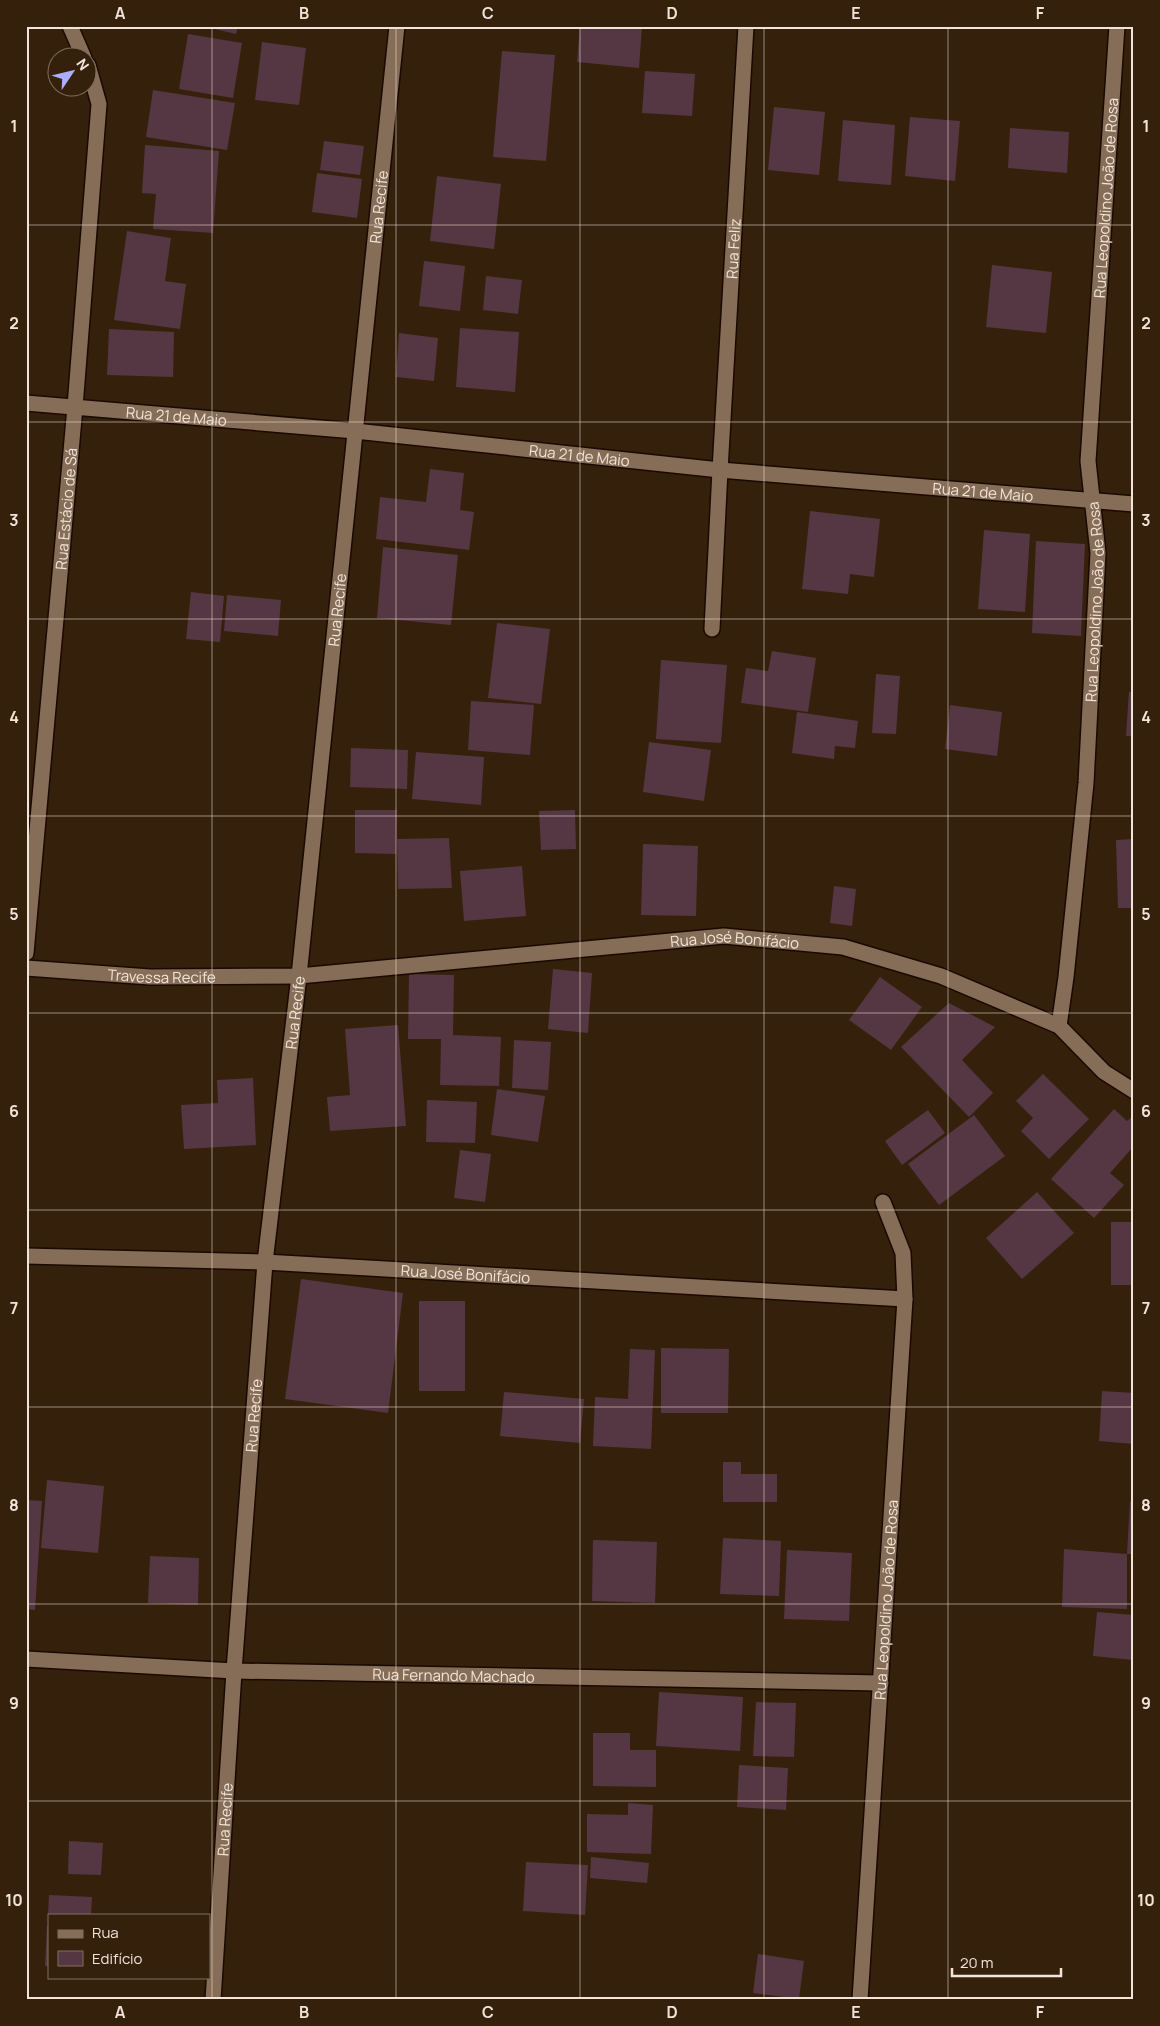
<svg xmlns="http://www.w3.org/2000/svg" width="1160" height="2026" font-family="Manrope,sans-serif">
<rect width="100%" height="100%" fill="#35200c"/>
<path fill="#543742" d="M202,26H238L236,34Z
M580,26H642L639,68L577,62Z
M188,34L242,43L233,98L179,89Z
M262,42L306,48L299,105L255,100Z
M502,51L555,55L546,161L493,157Z
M645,71L695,74L692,116L642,113Z
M153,90L235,103L227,150L146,137Z
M774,107L825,112L819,175L768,170Z
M910,117L960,121L955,181L905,176Z
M843,120L895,125L891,185L838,181Z
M1010,128L1069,132L1067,173L1008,168Z
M324,141L364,146L360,175L320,170Z
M145,145L219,151L213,233L153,229L156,194L142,193Z
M317,173L362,179L357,218L312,212Z
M437,176L501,184L494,249L430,241Z
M127,231L171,238L165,281L186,284L180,329L114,320Z
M424,261L465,266L460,311L419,306Z
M992,265L1052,272L1046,333L986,327Z
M486,276L522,280L518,314L483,310Z
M460,328L519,332L515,392L456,387Z
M109,329L174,332L173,377L107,375Z
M399,333L438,338L434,381L396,377Z
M430,469L464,473L460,510L474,512L469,550L376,539L380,497L426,502Z
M810,511L880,519L874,577L850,574L848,594L802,589Z
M984,530L1030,534L1025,612L978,609Z
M1036,541L1085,544L1081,636L1032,633Z
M383,547L458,555L451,625L377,618Z
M191,592L224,596L220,642L186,639Z
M227,595L281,600L278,636L224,631Z
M497,623L550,629L541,704L488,698Z
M772,651L816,658L808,712L741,703L746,668L768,671Z
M661,660L727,665L721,743L656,739Z
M876,674L900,676L896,734L872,733Z
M1129,692H1134V736H1126Z
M471,701L534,705L530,755L468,750Z
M950,705L1002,712L997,756L945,749Z
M797,712L858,721L855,748L835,746L834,759L792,753Z
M649,742L711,750L704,801L643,792Z
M351,748L408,750L407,789L350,787Z
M416,752L484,757L481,805L412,799Z
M355,810H397L396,854L355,853Z
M575,810L576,849L541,850L539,811Z
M449,838L452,888L398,889L397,839Z
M1134,839V908H1118L1116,840Z
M643,844L698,846L696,916L641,915Z
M522,866L526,916L464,921L460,871Z
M834,886L856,889L852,926L830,923Z
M553,969L592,973L588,1033L548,1029Z
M409,974L454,975L453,1035L501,1037L499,1086L440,1085L441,1039H408Z
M880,977L922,1007L891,1050L849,1020Z
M949,1003L995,1027L962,1060L993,1093L969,1117L901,1047Z
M398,1025L406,1126L330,1131L327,1097L350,1095L345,1029Z
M514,1040L551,1042L548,1090L512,1088Z
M1043,1074L1089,1119L1049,1159L1021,1131L1033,1118L1016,1101Z
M253,1078L256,1145L184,1149L181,1105L218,1103L217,1080Z
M497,1089L545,1096L538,1142L491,1135Z
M427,1100L477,1102L475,1143L426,1142Z
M1114,1109L1127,1121L1134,1115V1146L1110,1173L1124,1185L1094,1218L1051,1179Z
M928,1110L945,1133L902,1165L885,1141Z
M974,1115L1005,1156L939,1205L908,1164Z
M460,1150L491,1154L485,1202L454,1198Z
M1037,1192L1074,1233L1022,1279L986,1238Z
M1111,1222H1134V1285H1111Z
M301,1279L403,1293L388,1413L285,1399Z
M419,1301H465V1391H419Z
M661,1348L729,1349L728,1413H661Z
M630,1349L655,1350L651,1449L593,1446L595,1397L628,1399Z
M1102,1391L1134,1393V1444L1099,1441Z
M504,1392L584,1399L580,1443L500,1436Z
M723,1462H741V1474H777V1502H723Z
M47,1480L104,1486L98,1553L41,1548Z
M26,1500L42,1501L35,1610L26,1609Z
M1130,1501H1134V1554H1127Z
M723,1538L781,1541L779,1596L720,1594Z
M593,1540L657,1542L655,1603L592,1601Z
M1064,1549L1127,1554V1609L1062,1607Z
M787,1550L852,1553L849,1621L784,1619Z
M150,1556L199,1558L198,1605L148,1603Z
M1097,1612L1134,1615L1133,1660L1093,1656Z
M659,1692L743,1697L740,1751L656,1746Z
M756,1702L796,1703L794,1757L753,1756Z
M593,1733H630V1750H656V1787L593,1786Z
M739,1765L788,1768L786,1810L737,1807Z
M628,1803L653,1805L651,1854L587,1852V1814L628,1815Z
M69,1841L103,1843L101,1875L68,1874Z
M591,1857L649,1863L647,1883L590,1878Z
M526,1862L588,1865L585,1915L523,1911Z
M49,1895L92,1897L91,1915H48Z
M47,1926H49V1966H45Z
M758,1954L804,1961L799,1999L753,1993Z"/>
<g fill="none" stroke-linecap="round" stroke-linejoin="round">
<g stroke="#1b0900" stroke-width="18">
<g id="street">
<path d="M70,26L84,58"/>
<path id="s1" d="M26,403L355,431L720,470L1134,504"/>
<path id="s2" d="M712,629L720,470L746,26"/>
<path id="s3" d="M26,953L75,407L99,104L88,65"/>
<path id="s4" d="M26,968L150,977L299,976L724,936L843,947L941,976L1059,1026L1104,1072L1134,1091"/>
<path id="s5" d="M1059,1026L1066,977L1086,783L1098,553L1088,461L1117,26"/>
<path id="s6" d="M26,1256L265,1262L905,1299"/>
<path id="s7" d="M26,1659L234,1671L881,1683"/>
<path id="s8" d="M213,2000L234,1671L265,1262L299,976L397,26"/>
<path id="s9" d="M860,2000L905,1299L903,1253L883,1202"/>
</g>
</g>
<use href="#street" stroke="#866d58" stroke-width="15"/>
</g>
<path fill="none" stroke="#f2e4d8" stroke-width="1" stroke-opacity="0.55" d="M212,26V2000M396,26V2000M580,26V2000M764,26V2000M948,26V2000M26,225H1134M26,422H1134M26,619H1134M26,816H1134M26,1013H1134M26,1210H1134M26,1407H1134M26,1604H1134M26,1801H1134"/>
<g text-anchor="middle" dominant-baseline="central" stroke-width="4" stroke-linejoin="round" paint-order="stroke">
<g font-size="15" fill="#f2e4d8" stroke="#35200c">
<text stroke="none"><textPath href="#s5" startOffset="831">Rua Leopoldino João de Rosa</textPath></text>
<text stroke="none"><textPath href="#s8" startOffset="1801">Rua Recife</textPath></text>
<text stroke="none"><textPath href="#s2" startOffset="381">Rua Feliz</textPath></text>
<text stroke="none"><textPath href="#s1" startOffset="151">Rua 21 de Maio</textPath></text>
<text stroke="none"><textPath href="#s1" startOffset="556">Rua 21 de Maio</textPath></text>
<text stroke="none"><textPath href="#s1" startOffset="961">Rua 21 de Maio</textPath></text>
<text stroke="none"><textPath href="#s3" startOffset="446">Rua Estácio de Sá</textPath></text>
<text stroke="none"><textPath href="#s5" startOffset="426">Rua Leopoldino João de Rosa</textPath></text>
<text stroke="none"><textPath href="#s8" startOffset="1396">Rua Recife</textPath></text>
<text stroke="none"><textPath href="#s4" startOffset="711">Rua José Bonifácio</textPath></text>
<text stroke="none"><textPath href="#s4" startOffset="136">Travessa Recife</textPath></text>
<text stroke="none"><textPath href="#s8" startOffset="991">Rua Recife</textPath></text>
<text stroke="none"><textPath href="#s6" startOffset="440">Rua José Bonifácio</textPath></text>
<text stroke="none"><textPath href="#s8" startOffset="586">Rua Recife</textPath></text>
<text stroke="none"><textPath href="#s9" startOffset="401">Rua Leopoldino João de Rosa</textPath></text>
<text stroke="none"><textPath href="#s7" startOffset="428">Rua Fernando Machado</textPath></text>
<text stroke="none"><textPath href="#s8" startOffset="181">Rua Recife</textPath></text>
</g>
</g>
<rect width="1160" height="2026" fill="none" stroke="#35200c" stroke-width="55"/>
<rect x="48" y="1914" width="162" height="65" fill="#35200c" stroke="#816e5e"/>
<rect x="58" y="1930" width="25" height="8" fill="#866d58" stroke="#816e5e"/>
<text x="92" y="1938" font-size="15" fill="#f2e4d8">Rua</text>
<rect x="58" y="1951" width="25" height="15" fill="#543742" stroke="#816e5e"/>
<text x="92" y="1964" font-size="15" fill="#f2e4d8">Edifício</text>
<g transform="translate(72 72) rotate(55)"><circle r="24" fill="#35200c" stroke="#816e5e"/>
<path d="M0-4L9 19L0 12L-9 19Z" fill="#adaefb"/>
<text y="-8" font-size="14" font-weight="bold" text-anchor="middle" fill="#f2e4d8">N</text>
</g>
<path d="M952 1968v8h109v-8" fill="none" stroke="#f2e4d8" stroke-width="2.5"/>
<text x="960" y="1968" font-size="15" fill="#f2e4d8" stroke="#35200c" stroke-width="4" paint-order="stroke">20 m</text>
<rect x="28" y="28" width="1104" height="1970" fill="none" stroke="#f2e4d8" stroke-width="2"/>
<g font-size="16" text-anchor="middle" font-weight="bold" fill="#f2e4d8">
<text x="120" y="19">A</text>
<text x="304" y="19">B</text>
<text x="488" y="19">C</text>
<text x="672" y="19">D</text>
<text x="856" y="19">E</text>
<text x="1040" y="19">F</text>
<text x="14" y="132">1</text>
<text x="1146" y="132">1</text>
<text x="14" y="329">2</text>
<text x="1146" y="329">2</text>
<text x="14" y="526">3</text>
<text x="1146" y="526">3</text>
<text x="14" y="723">4</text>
<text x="1146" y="723">4</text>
<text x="14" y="920">5</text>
<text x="1146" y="920">5</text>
<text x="14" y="1117">6</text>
<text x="1146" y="1117">6</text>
<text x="14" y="1314">7</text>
<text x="1146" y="1314">7</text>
<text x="14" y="1511">8</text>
<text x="1146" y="1511">8</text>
<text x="14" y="1709">9</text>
<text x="1146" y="1709">9</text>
<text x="14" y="1906">10</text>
<text x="1146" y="1906">10</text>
<text x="120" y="2018">A</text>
<text x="304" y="2018">B</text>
<text x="488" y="2018">C</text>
<text x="672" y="2018">D</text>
<text x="856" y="2018">E</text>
<text x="1040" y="2018">F</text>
</g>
</svg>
